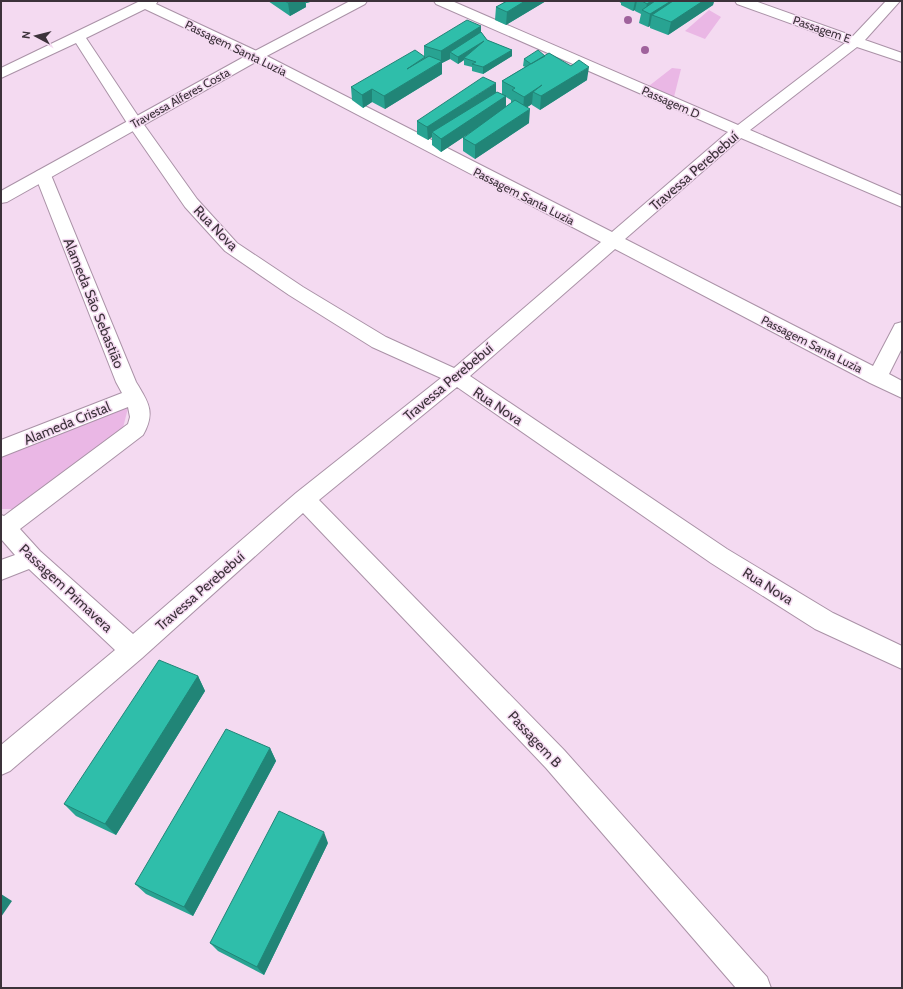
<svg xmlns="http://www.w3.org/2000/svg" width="903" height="989" font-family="Cabin,sans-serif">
<rect width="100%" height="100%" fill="#f4daf1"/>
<path fill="#eab7e5" d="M709,10L721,17L705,39L685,31Z
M672,68L681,69L674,97L645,89Z
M130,400L123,428L14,509H1V455Z"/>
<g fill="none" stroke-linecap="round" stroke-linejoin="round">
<g stroke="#aa92a7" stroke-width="2">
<path id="minor" d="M140,1H158L156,4L261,53L612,232L728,132L436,4L434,1H452L738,125L845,43L737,4L735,1H755L853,36L886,1H900L865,40L902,53V62L857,47L750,130L902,196V207L741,138L625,239L873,366L895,324L902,322V348L889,374L902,381V398L870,383L615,249L470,376L727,549L833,613L902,646V669L815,629L711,563L457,387L319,500L564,750L767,977L771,988H736L546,768L303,513L142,658L10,771L1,775V745L115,650L29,569L1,580V560L15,555L1,539V515L4,516L128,424L130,417L128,407L1,457V440L122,393L116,382L35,175L37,171L43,170L49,171L51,175L136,382C148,402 156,412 143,435L20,529L40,551L133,634L296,493L441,378L372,347L289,295L225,251L185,207L127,123L76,43L1,78V68ZM145,9L251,59L601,242L454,368L386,337L303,287L237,243L197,199L142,122L86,38Z"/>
</g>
<g stroke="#aa92a7" stroke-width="2">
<path id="tertiary" d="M350,1H367L365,4L261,59L7,202L1,203V191L251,53Z"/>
</g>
<use href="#minor" fill="#fff" fill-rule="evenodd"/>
<use href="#tertiary" fill="#fff" fill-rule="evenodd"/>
</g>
<g fill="#9f629c">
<circle cx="628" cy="20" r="4"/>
<circle cx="645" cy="50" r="4"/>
</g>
<path fill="#28a392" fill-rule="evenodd" d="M268,1H314L306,3V7L290,16Z
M507,1H546L506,25L495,20L496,7Z
M618,1H714L713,5L668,35L650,28V26L648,27L639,23L641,14L635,11V10L633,11L621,5V3Z
M481,26V32L487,40L512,50V56L483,74L472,71V67L464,65V60L458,64L450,59L442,63V74L385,109L372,102L363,108L352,100L351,87L424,57V46Z
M545,56L587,80L540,110L532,105V104L527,107L529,123L475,159L463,151V138L478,127L441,152L432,145V137L428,140L417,134V121L496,92L502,94V81L525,67L523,66L524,59ZM506,97L511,100V103L506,107Z
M198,676L205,691L116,835L76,816L64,804Z
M270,748L276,761L193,916L146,894L135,884Z
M328,843L264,975L218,951L210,943Z"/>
<path fill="#218577" d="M292,1H305L306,7L290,16L288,3Z
M306,1H314L306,3Z
M525,1H546L506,25L507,12Z
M635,1H637L635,10L633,11Z
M651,1H670L645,12L647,4Z
M671,1H688L652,15L650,26L648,27L650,14Z
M703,1H714L713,5L668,35L671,22Z
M481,26V39L450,52V59L442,63V74L385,109L384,96L441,62V51Z
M484,41L464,58V60L458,64V57Z
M512,50V56L483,74V67Z
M589,67L587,80L540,110L541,96Z
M496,83V96L432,132V137L428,140L427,127Z
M542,85L533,92L532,104L523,110L524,97Z
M372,89V102L363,108L362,95Z
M506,96V109L441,152V139Z
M530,109L529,123L475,159V145Z
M198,676L205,691L116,835L105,824Z
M270,748L276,761L193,916L184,907Z
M324,832L328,843L264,975L257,967Z
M1,894L12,901L1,917Z"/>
<path fill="#2fbeaa" stroke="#218577" d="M285,1H292L288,3Z
M507,1H525L507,12L496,7Z
M642,1H651L647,4Z
M655,1H671L650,14L642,10Z
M673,1H703L671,22L652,15Z
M467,20L481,26L441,51L424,46Z
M481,32L487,40L512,50L483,67L472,64L476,62L464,58L484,41L458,57L450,52Z
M415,50L425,57L407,69L429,56L442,61L384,96L372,89L362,95L351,87Z
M538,50L545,56L531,64L524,59Z
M549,53L571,66L579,60L589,67L541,96L533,92L542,85L524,97L512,90L515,88L502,81Z
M483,77L496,83L427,127L417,121Z
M497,92L506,96L441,139L432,132Z
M515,100L530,109L475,145L463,138Z
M159,660L198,676L105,824L64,804Z
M226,729L270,748L184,907L135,884Z
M279,811L324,832L257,967L210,943Z"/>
<g text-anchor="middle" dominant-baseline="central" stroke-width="3" stroke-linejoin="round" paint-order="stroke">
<g font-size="12" fill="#3c323a" stroke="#f4daf1">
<text transform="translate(822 29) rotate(19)">Passagem E</text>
<text transform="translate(236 48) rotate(26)">Passagem Santa Luzia</text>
<text transform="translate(180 98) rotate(-29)">Travessa Alferes Costa</text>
<text transform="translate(671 102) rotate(24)">Passagem D</text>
<text transform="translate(524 196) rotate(27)">Passagem Santa Luzia</text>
<text transform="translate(812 344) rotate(27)">Passagem Santa Luzia</text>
</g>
<g font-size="14" fill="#3c323a" stroke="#f4daf1">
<text transform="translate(694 171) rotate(-41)">Travessa Perebebuí</text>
<text transform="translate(216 228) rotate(46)">Rua Nova</text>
<text transform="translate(94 303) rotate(68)">Alameda São Sebastião</text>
<text transform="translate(448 382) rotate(-40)">Travessa Perebebuí</text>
<text transform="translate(498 406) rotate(34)">Rua Nova</text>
<text transform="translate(67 423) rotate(-22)">Alameda Cristal</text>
<text transform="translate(768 586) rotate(32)">Rua Nova</text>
<text transform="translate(66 588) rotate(43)">Passagem Primavera</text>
<text transform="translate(200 591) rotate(-41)">Travessa Perebebuí</text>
<text transform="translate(535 739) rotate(47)">Passagem B</text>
</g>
</g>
<rect width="903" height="989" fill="none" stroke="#3c323a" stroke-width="4"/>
<g transform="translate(36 36) rotate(277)" stroke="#f4daf1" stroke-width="3" paint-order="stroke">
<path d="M0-3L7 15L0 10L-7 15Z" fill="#3c323a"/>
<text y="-6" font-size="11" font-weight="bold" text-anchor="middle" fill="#3c323a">N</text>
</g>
</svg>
